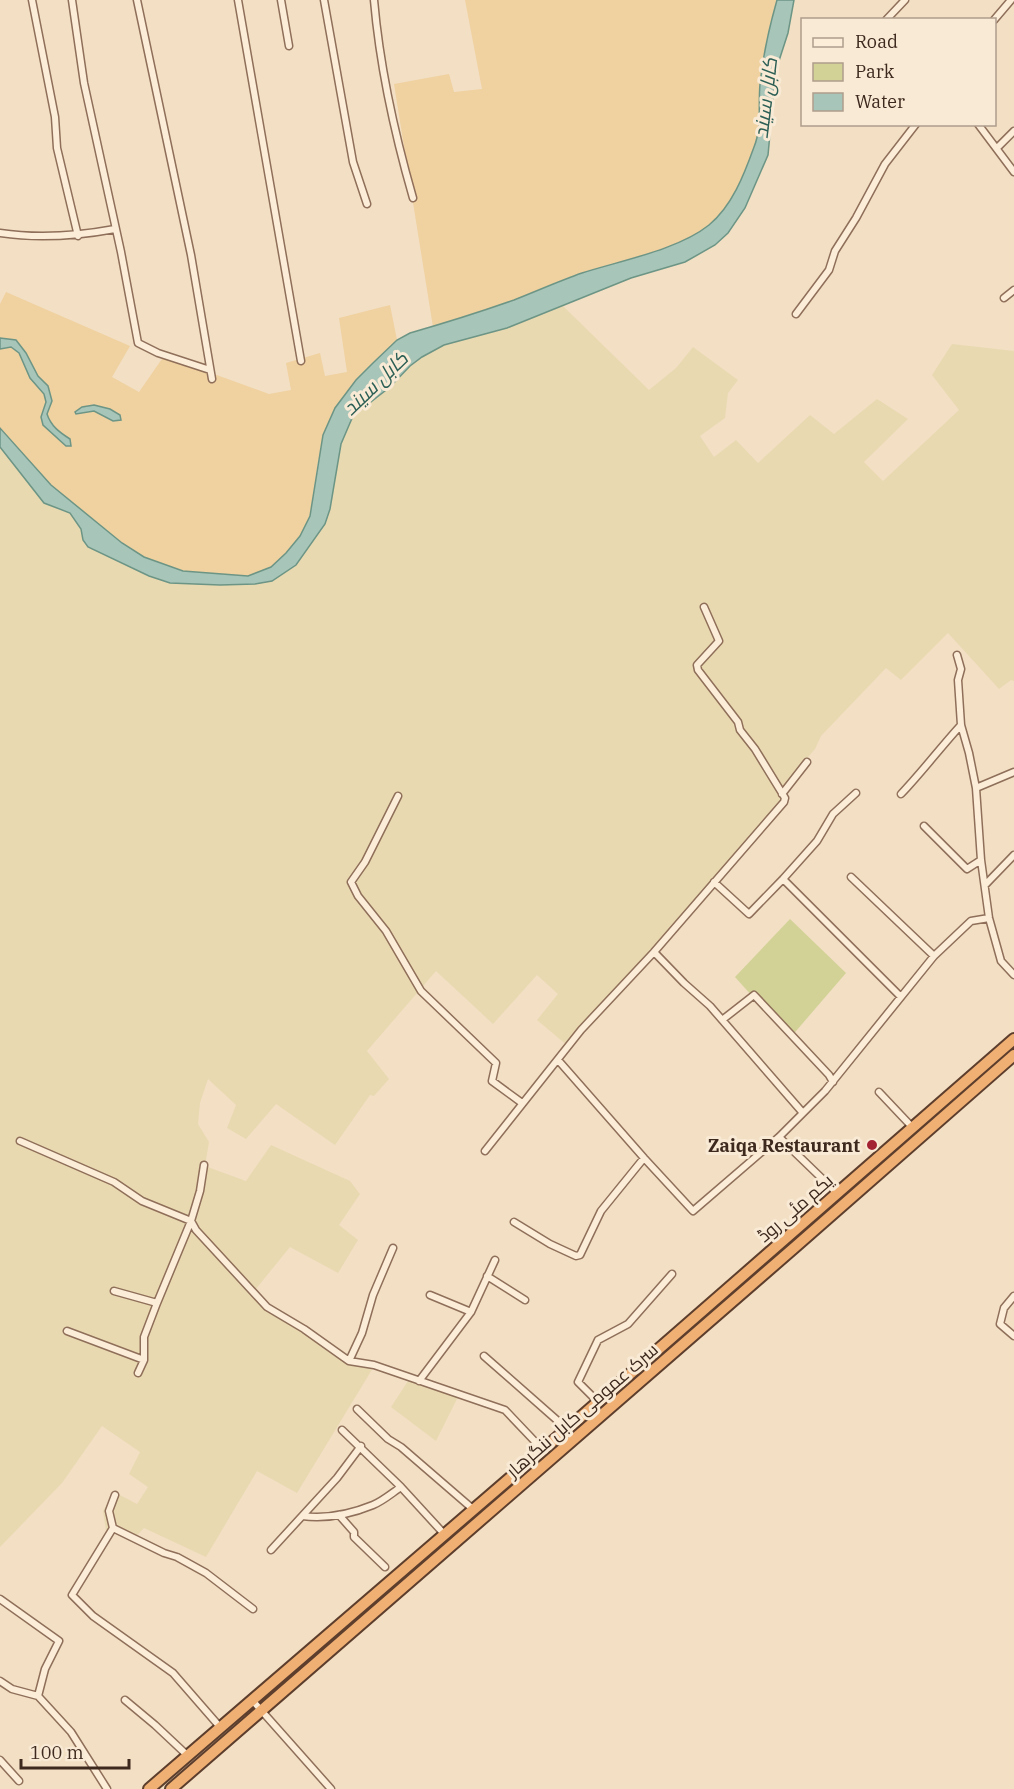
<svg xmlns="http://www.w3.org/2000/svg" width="1014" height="1789" font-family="'IBM Plex Serif',Cairo,serif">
<rect width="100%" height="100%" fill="#f2dfc4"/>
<path fill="#e9d9b1" d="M563,306L649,390L676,368L693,347L738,380L728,393L725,418L700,436L714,457L736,440L758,463L810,415L834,434L877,399L908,419L864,462L883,481L959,410L932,375L952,344L1014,351V681L1011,680L999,689L948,633L901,680L886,668L821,736L815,749L782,787L781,805L568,1046L537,1020L558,994L537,975L493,1024L436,971L367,1051L389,1079L374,1096L370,1095L335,1145L276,1104L246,1139L227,1128L236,1105L208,1079L200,1103L198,1124L209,1142L205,1166L246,1181L271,1145L350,1181L360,1194L339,1225L358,1240L338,1273L290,1247L251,1295L350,1362L373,1368L297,1493L257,1471L206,1557L144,1528L132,1541L106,1530L103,1511L114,1492L137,1504L148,1487L129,1474L140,1452L102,1426L62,1483L0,1547V447L44,503L70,513L81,529L84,540L123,563L170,583L220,585L255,584L272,581L296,565L325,524L330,509L341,444L353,416L362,407L390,387L410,366L422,357L444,345L507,328Z
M408,1381L458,1397L436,1441L391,1407Z"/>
<path fill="#d2d297" d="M790,919L846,973L790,1038L735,977Z"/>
<path fill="#f0d1a0" d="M465,0H777C769,28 763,55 760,84C758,105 762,128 755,147C745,174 732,205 709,225C679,249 619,261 582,273C559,280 537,291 515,300C488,310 460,317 433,327L394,84L449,74L454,92L482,89Z
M6,292L130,346L112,377L139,392L164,356L269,394L291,390L286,363L320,353L325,376L347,372L339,318L390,305L397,340L356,380L335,408L318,461L310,516L300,536L286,553L271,567L248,576L183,571L144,557L122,543L51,485L0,428V349L10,347L19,353L30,378L44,394L46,402L42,412L43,425L68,447L70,439C59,432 48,425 47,411L44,382L38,376L13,340L0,338V304Z"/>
<path fill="#a7c5b8" stroke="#6c9586" stroke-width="1.5" d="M777,0H794L788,33L776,70L768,155L745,208L728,233L715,245L685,262L631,278L507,328L444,345L422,357L410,366L390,387L353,416L341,444L330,509L325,524L296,565L272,581L255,584L220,585L170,583L149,576L88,547L83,540L81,529L70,513L44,503L0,447V428L51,485L122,543L144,557L183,571L248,576L271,567L286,553L300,536L310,516L323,435L335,408L356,380L373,363L397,340L410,333C445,323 480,312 514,300C537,291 559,281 582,273C619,261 678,250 709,225C732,206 744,175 754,147C762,128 758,105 760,84C763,55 769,28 777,0Z
M0,338L16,340L26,353L38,376L48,386L52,401L47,414C51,426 59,432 70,439L71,446H66L43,425L41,417L46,402L44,394L30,378L19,353L11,347L0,349Z
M94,405L110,409L120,415L121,420L113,421L94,411L76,414L75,412L82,407Z"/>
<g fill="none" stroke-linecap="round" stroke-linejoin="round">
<g stroke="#8f6f59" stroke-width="9">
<path id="minor" d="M32,0L55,117L57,148L78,236
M72,0L84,83L121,252L138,343L158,353L210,370
M137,0L191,255L212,379
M238,0L301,361
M281,0L289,46
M324,0L353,162L367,204
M374,0C380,69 394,132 413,198
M886,20L905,0
M994,20L1011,0
M978,124L1014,172
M997,148L1014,131
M0,233C39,239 77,236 115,229
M1004,298L1014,290
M796,314L829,270L835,251L856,218L885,164L916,124
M957,655L961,669L958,680L961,725L969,753L976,788L981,860L989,918L1001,961L1014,975
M976,788L1014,772
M782,794L807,762
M901,794C922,772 940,748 961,725
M398,796L365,862L351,882L358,896L386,931L421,991L496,1063L492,1081L522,1103
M924,826L967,869L981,860
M851,877L934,956
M783,879L901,997
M714,882L749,914L783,879L817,841L833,814L856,793
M985,885L1014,855
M654,952L684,983L710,1006L803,1113
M722,1020L754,995L829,1075L833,1082
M558,1060L644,1158L693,1211L779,1137L825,1091L934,956L971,921L989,918
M879,1092L913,1128
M779,1137L837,1193
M20,1141L114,1182L142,1201L191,1221L196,1230L267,1307L304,1329L349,1361L374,1365L505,1410L543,1450
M485,1151L581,1030L654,952L784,802L785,798L755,749L740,730L738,722L698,670L697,665L719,641L704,607
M514,1222L550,1244L576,1256L580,1255L601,1211L644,1158
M487,1276L525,1300
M114,1291L157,1303L191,1221L200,1191L204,1165
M430,1295L471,1312
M1014,1296L1004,1308L1000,1324L1014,1336
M67,1331L144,1360
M484,1356L567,1429
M349,1361L362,1333L373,1295L393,1248
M138,1373L144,1360V1337L157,1303
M419,1381L471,1312L495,1260
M598,1402L578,1382L598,1340L628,1324L672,1274
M357,1409L388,1439L401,1447L474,1510
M342,1430L401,1487L445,1535
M115,1495L109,1511L113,1528L164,1553L177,1557L206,1573L253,1609
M339,1515L354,1532V1537L385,1567
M302,1516C325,1519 351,1514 373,1505C383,1501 392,1493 401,1487
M113,1528L72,1595L93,1616L173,1673L220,1727
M271,1550L337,1478L361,1446
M0,1599L59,1641L45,1669L38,1696
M0,1681L12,1689L38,1696L71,1732L107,1789
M125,1700L155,1725L187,1755
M252,1700L331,1789
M0,1760L19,1781"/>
</g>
<g stroke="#5d3e2d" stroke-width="14">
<path id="trunk" d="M149,1789L567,1429L1014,1039
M171,1789L795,1247L1014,1055"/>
</g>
<use href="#minor" stroke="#fcedd9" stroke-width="6"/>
<use href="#trunk" stroke="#f0b074" stroke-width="10"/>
</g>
<circle fill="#a42333" stroke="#f9ead5" stroke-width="2" cx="872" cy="1145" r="6"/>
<g text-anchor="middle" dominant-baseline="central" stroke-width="6" stroke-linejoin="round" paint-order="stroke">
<g font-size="18" font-weight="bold" fill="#3e291e" stroke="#f9ead5" text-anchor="end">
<text x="860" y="1145">Zaiqa Restaurant</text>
</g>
<g font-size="18" fill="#3e291e" stroke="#f9ead5">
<text transform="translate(795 1208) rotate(-41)">یکم مئی روڈ</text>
<text transform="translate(582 1410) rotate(-41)">سرک عمومی کابل ننگرهار</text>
</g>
<g font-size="20" font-style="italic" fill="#2c5f55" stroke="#f9ead5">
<text transform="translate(765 98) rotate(-83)">کابل سيند</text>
<text transform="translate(375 383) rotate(-44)">کابل سيند</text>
</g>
</g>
<rect x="801" y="18" width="195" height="108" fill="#f9ead5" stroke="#ae9d8c" stroke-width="1.5"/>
<rect x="813" y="38" width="30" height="9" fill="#fcedd9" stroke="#ae9d8c" stroke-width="1.5"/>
<text x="855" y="48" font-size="18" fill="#3e291e">Road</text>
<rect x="813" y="63" width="30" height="18" fill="#d2d297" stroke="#ae9d8c" stroke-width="1.5"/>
<text x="855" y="78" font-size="18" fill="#3e291e">Park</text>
<rect x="813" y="93" width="30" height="18" fill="#a7c5b8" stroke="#ae9d8c" stroke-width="1.5"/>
<text x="855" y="108" font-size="18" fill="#3e291e">Water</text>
<path d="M21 1759v9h108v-9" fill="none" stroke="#3e291e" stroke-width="3"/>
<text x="30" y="1759" font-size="18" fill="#3e291e" stroke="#f9ead5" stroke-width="4.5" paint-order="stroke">100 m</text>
</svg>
